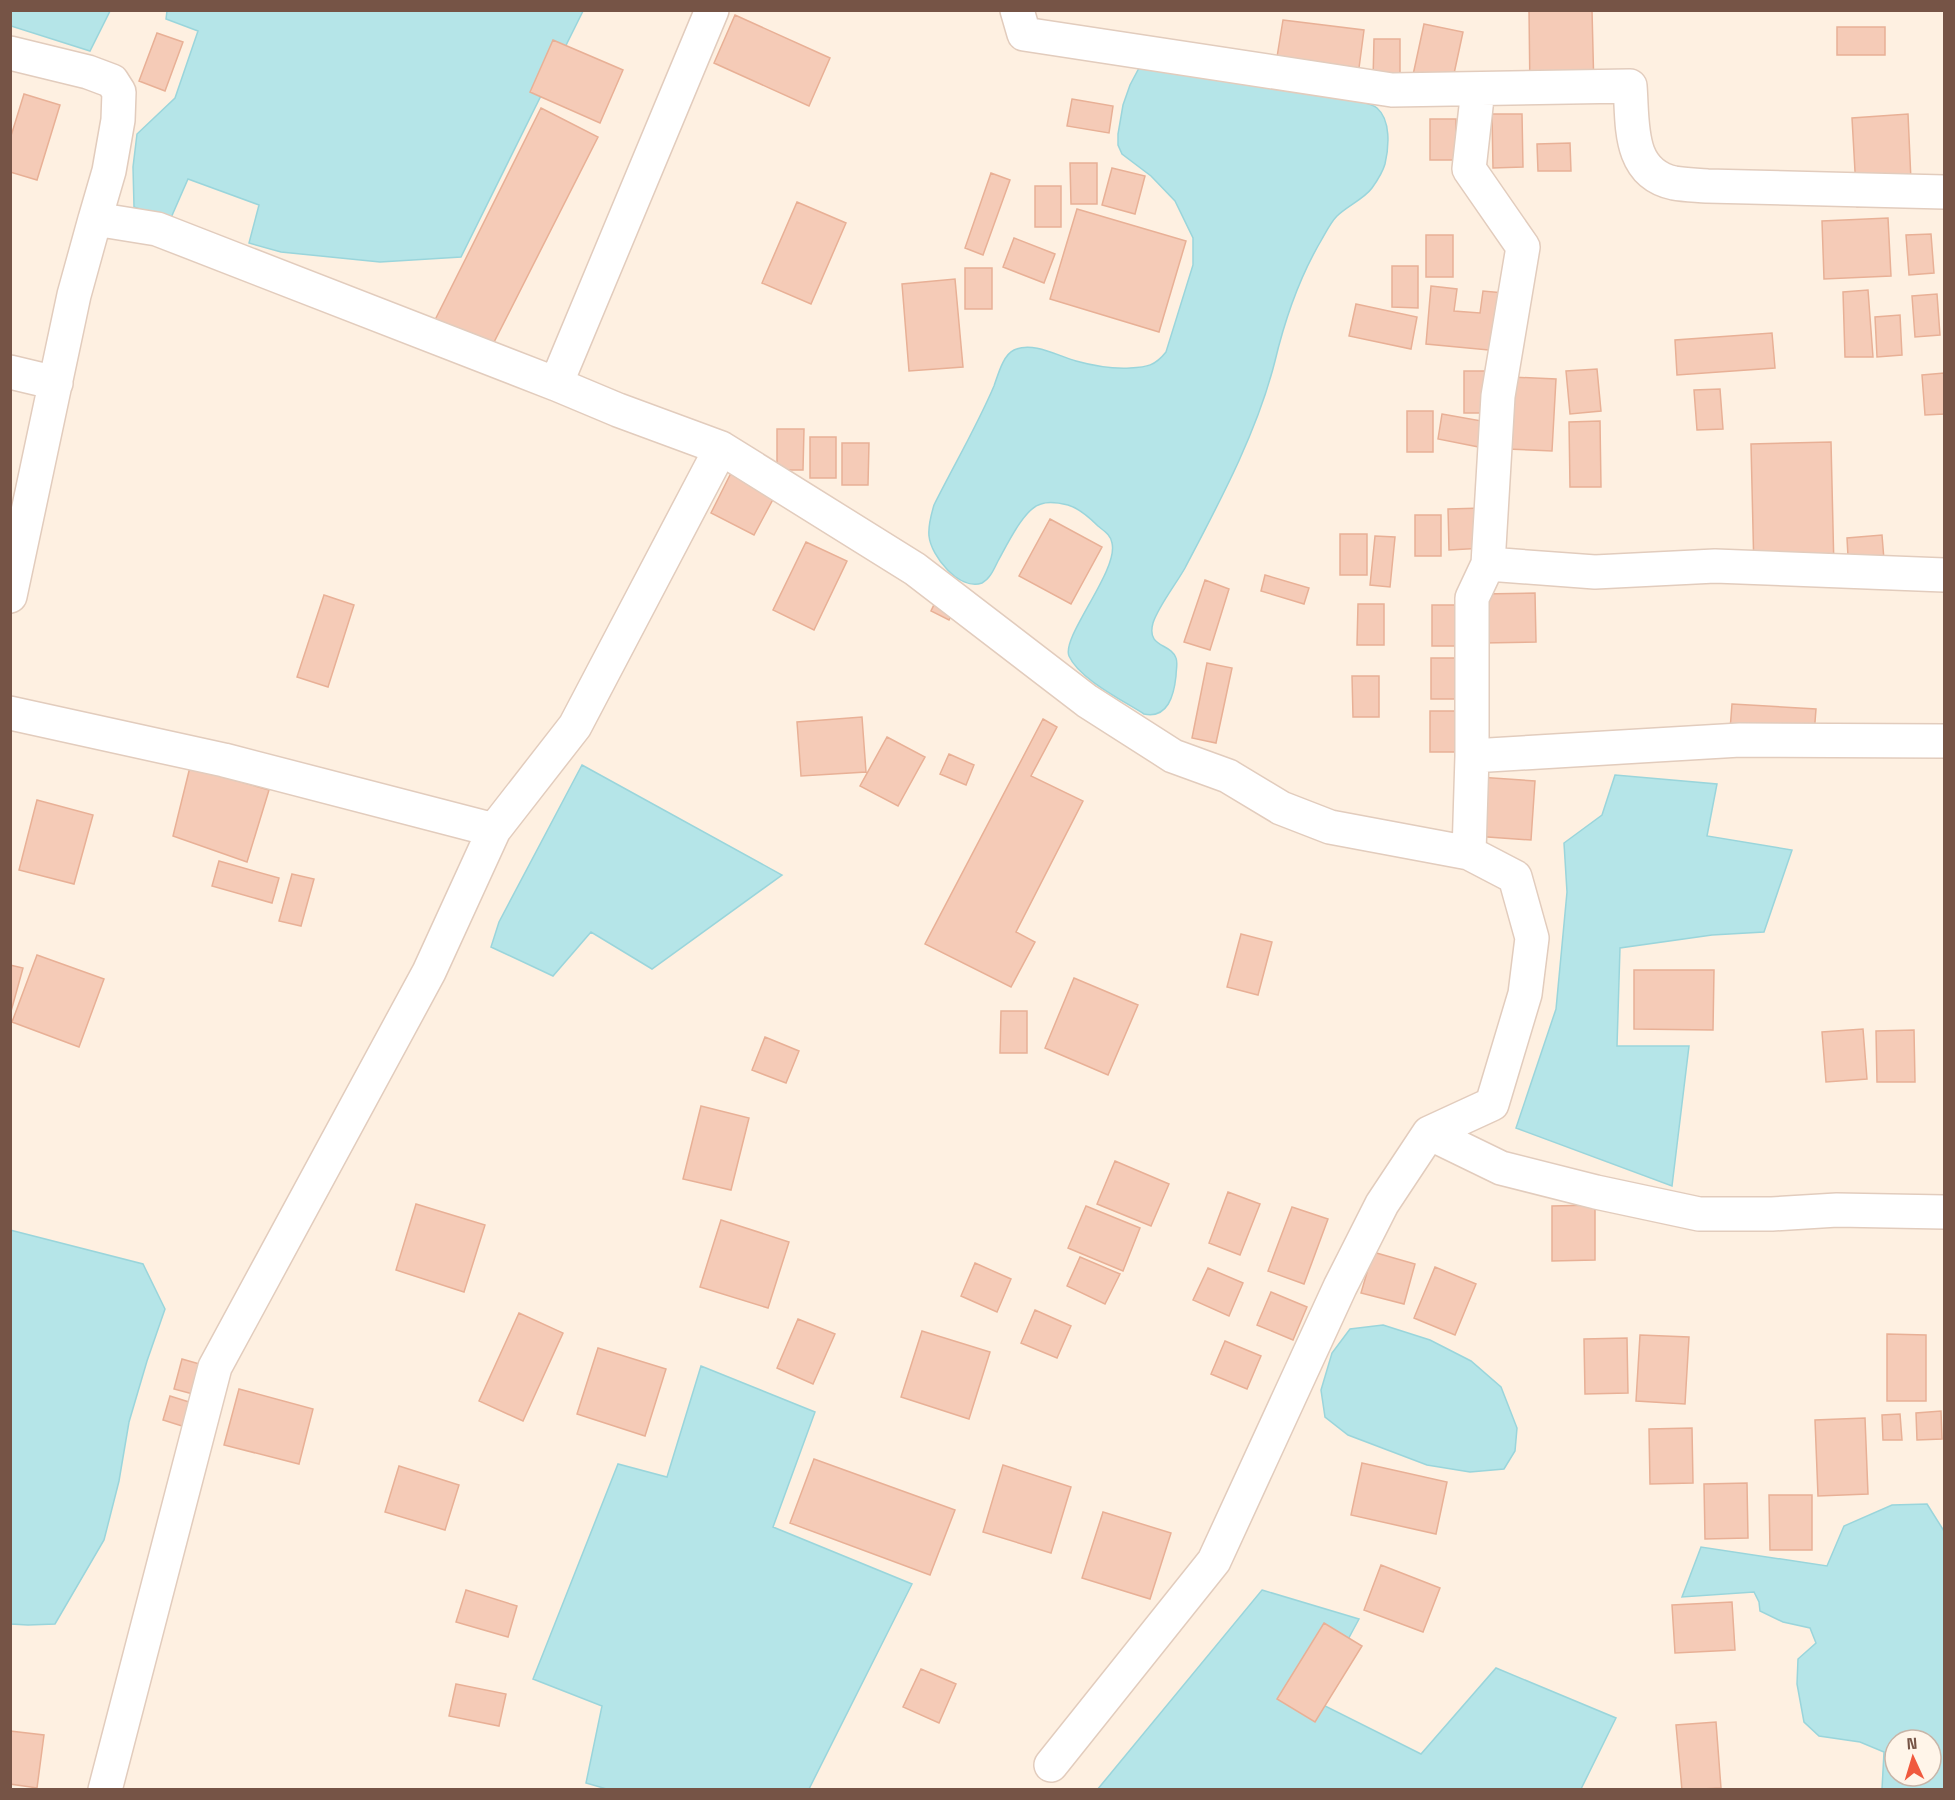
<svg xmlns="http://www.w3.org/2000/svg" width="1955" height="1800" font-family="'Space Grotesk',sans-serif">
<rect width="100%" height="100%" fill="#fef0e1"/>
<path fill="#b5e5e8" stroke="#9ad5db" stroke-width="1.5" fill-rule="evenodd" d="M11,10H110V11L90,51L11,26Z
M167,11H583L461,257L380,262L281,252L249,243L259,205L188,179L170,220L134,207L133,167L137,134L175,98L198,31L166,19Z
M1139,68L1356,100C1362,102 1372,104 1377,108C1391,120 1389,147 1385,164C1383,171 1377,181 1372,188C1364,199 1347,206 1337,216C1331,222 1326,232 1322,239C1300,276 1285,319 1275,361C1257,433 1219,503 1185,568C1176,584 1158,607 1153,623C1146,648 1171,643 1176,658C1178,663 1176,670 1176,676C1174,695 1168,719 1144,714C1124,701 1079,679 1069,656C1061,637 1119,570 1112,543C1111,535 1104,531 1098,526C1090,518 1078,508 1068,505C1060,503 1049,501 1041,504C1024,508 1006,547 998,561C994,569 990,579 982,583C959,591 931,556 929,536C928,526 931,515 934,505C954,465 977,426 994,386C998,375 1003,355 1014,350C1033,341 1058,356 1076,361C1094,366 1111,369 1130,368C1147,367 1155,366 1166,352L1193,265V238L1175,201L1151,176L1122,154L1118,145V134L1123,105L1130,85Z
M582,765L782,875L652,969L591,932L553,976L491,947L499,922Z
M1615,775L1717,784L1707,836L1792,850L1764,932L1712,935L1620,948L1617,1046H1689L1672,1186L1516,1128L1556,1009L1567,892L1564,843L1602,815Z
M10,1230L143,1264L165,1309L147,1361L129,1422L119,1481L104,1540L55,1624L28,1625L11,1624Z
M1383,1325L1430,1340L1471,1361L1501,1387L1517,1428L1515,1451L1504,1469L1470,1472L1427,1465L1348,1435L1325,1417L1321,1390L1332,1353L1350,1329Z
M701,1366L815,1412L773,1527L912,1584L809,1789L610,1790L586,1783L602,1706L533,1679L618,1464L667,1477Z
M1927,1504L1944,1531V1789H1882L1884,1752L1860,1742L1819,1736L1804,1722L1797,1684L1798,1659L1816,1643L1810,1628L1783,1622L1760,1611L1759,1602L1754,1592L1682,1597L1701,1547L1827,1566L1844,1526L1892,1505ZM1895,1740H1931V1776H1895Z
M1262,1590L1359,1619L1315,1701L1421,1754L1496,1668L1616,1718L1581,1789L1097,1790Z"/>
<path fill="#f5cbb7" stroke="#e8b096" stroke-width="1.5" d="M1529,10H1592L1594,91L1530,93Z
M735,15L830,58L809,106L714,63Z
M1283,20L1364,30L1359,68L1277,57Z
M1424,24L1463,32L1452,83L1413,75Z
M1837,27H1885V55H1837Z
M157,33L183,42L165,91L139,81Z
M1374,39H1400V81L1373,80Z
M553,40L623,70L600,123L530,92Z
M24,94L60,105L37,180L10,172V139Z
M1072,99L1113,106L1109,133L1067,126Z
M541,108L598,137L488,354L432,326Z
M1492,114H1522L1523,167L1493,168Z
M1908,114L1912,203L1857,207L1852,118Z
M1430,119H1456V160H1430Z
M1570,143L1571,171H1538L1537,144Z
M1070,163H1097V204H1071Z
M1112,168L1145,176L1135,214L1102,205Z
M991,173L1010,180L983,255L965,248Z
M1035,186H1061V227H1035Z
M797,202L846,223L811,304L762,283Z
M1077,209L1186,241L1159,332L1050,299Z
M1888,218L1891,276L1824,279L1822,221Z
M1931,234L1934,273L1909,275L1906,235Z
M1426,235H1453V277H1426Z
M1014,238L1055,254L1044,283L1003,267Z
M1392,266H1418V308L1392,307Z
M965,268H992V309H965Z
M955,279L963,367L909,371L902,284Z
M1431,286L1457,289L1454,311L1480,313L1483,291L1504,293L1499,351L1426,344Z
M1868,290L1873,357H1845L1843,292Z
M1937,294L1940,335L1915,337L1912,296Z
M1356,304L1417,317L1411,349L1349,336Z
M1900,315L1902,355L1877,357L1875,317Z
M1772,333L1775,368L1677,375L1675,340Z
M1597,369L1601,411L1570,414L1566,371Z
M1464,371H1491L1490,413H1464Z
M1944,373V414L1925,415L1922,375Z
M1511,377L1556,379L1552,451L1507,449Z
M1720,389L1723,429L1697,430L1694,390Z
M1407,411H1433V452H1407Z
M1442,414L1493,423L1489,449L1438,439Z
M1600,421L1601,487H1570L1569,422Z
M777,429H804L803,470H777Z
M810,437H836V478H810Z
M1831,442L1834,570L1754,572L1751,444Z
M842,443H869L868,485H842Z
M734,467L778,490L754,535L711,513Z
M1483,508L1485,548L1449,550L1448,509Z
M1415,515H1441V556H1415Z
M1050,519L1102,547L1071,604L1019,576Z
M1340,534H1367V575H1340Z
M1882,535L1885,572L1849,575L1847,538Z
M1375,536L1395,537L1390,587L1370,585Z
M806,542L847,561L814,630L773,610Z
M1265,575L1309,588L1304,604L1261,591Z
M1205,580L1229,589L1210,650L1184,642Z
M941,590L959,599L949,620L931,611Z
M1535,593L1536,642L1483,643V594Z
M324,595L354,605L328,687L297,677Z
M1358,604H1384V645H1357Z
M1432,605H1459V646H1432Z
M1431,658H1458L1457,699H1431Z
M1207,663L1232,668L1216,743L1192,738Z
M1352,676H1379V717H1353Z
M1732,704L1816,709L1813,748L1729,743Z
M1430,711H1456V752H1430Z
M862,717L866,772L801,776L797,722Z
M1043,719L1057,727L1031,776L1083,801L1016,932L1035,942L1011,987L925,944Z
M887,737L925,757L898,806L860,786Z
M949,754L974,765L966,785L940,774Z
M190,767L269,790L247,862L173,836Z
M1478,777L1535,781L1531,840L1474,836Z
M37,800L93,815L74,884L19,870Z
M219,861L279,878L272,903L212,886Z
M292,874L314,879L301,926L279,921Z
M1241,934L1272,942L1258,995L1227,987Z
M37,955L104,979L79,1047L12,1022Z
M10,965L23,968L10,1015Z
M1634,970H1714L1713,1030L1634,1029Z
M1074,978L1138,1005L1108,1075L1045,1048Z
M1001,1011H1027V1053H1000Z
M1863,1029L1867,1079L1826,1082L1822,1032Z
M1914,1030L1915,1082H1877L1876,1031Z
M765,1037L799,1051L786,1083L752,1070Z
M701,1106L749,1118L731,1190L683,1179Z
M1115,1161L1169,1184L1151,1226L1097,1204Z
M1228,1192L1260,1204L1240,1255L1209,1243Z
M416,1204L485,1225L464,1292L396,1270Z
M1595,1205V1260L1552,1261V1206Z
M1086,1206L1140,1228L1123,1271L1068,1248Z
M1292,1207L1328,1219L1304,1284L1268,1271Z
M721,1220L789,1242L768,1308L700,1287Z
M1373,1252L1415,1264L1404,1304L1361,1293Z
M1080,1257L1120,1274L1105,1304L1067,1286Z
M975,1263L1011,1279L997,1312L961,1296Z
M1435,1267L1476,1284L1455,1335L1414,1318Z
M1208,1268L1243,1283L1229,1316L1193,1300Z
M1271,1292L1307,1307L1293,1340L1257,1325Z
M1035,1310L1071,1326L1057,1358L1021,1343Z
M519,1313L563,1333L523,1421L479,1401Z
M798,1319L835,1334L813,1384L777,1368Z
M922,1331L990,1352L969,1419L901,1397Z
M1887,1334L1926,1335V1401H1887Z
M1640,1335L1689,1337L1685,1404L1636,1401Z
M1627,1338L1628,1393L1585,1394L1584,1339Z
M1225,1341L1261,1356L1247,1389L1211,1374Z
M598,1348L666,1369L645,1436L577,1414Z
M182,1359L217,1369L208,1398L174,1389Z
M239,1389L313,1409L299,1464L224,1445Z
M170,1396L205,1407L198,1431L163,1420Z
M1941,1411L1942,1439L1917,1440L1916,1413Z
M1900,1414L1902,1440H1883L1882,1415Z
M1865,1418L1868,1494L1818,1496L1815,1420Z
M1692,1428L1693,1483L1650,1484L1649,1429Z
M814,1459L955,1510L930,1575L790,1523Z
M1362,1463L1447,1482L1436,1534L1351,1515Z
M1003,1465L1071,1487L1051,1553L983,1532Z
M399,1466L459,1485L445,1530L385,1512Z
M1747,1483L1748,1538L1705,1539L1704,1484Z
M1769,1495H1812V1550H1770Z
M1103,1512L1171,1533L1150,1599L1082,1578Z
M1381,1565L1440,1588L1423,1632L1364,1610Z
M466,1590L517,1606L508,1637L456,1622Z
M1732,1602L1735,1650L1675,1653L1672,1605Z
M1324,1623L1362,1646L1315,1722L1277,1699Z
M921,1669L956,1684L939,1723L903,1707Z
M456,1684L506,1694L499,1726L449,1716Z
M1716,1722L1721,1788L1682,1790L1676,1725Z
M10,1731L44,1735L37,1788L10,1784Z"/>
<g fill="none" stroke-linecap="round" stroke-linejoin="round">
<g stroke="#e2ccbd" stroke-width="36">
<path id="minor" d="M1017,10L1024,34L1392,90L1630,86C1633,123 1627,173 1674,183C1685,185 1696,185 1707,186L1944,192
M10,53L88,72L112,81L119,92L118,120L109,171L95,219L157,229L556,384L618,410L721,448L575,726L494,830L429,972L215,1367L105,1790
M1478,89L1469,169L1523,247L1498,396L1488,564
M10,372L56,383
M556,384L712,10
M721,448L915,569L1087,701L1173,756L1228,776L1281,808L1330,827L1469,853L1515,877L1532,938L1525,994L1492,1104L1429,1133L1382,1204L1340,1287L1214,1561L1051,1765
M10,596L74,295L95,219
M10,713L224,760L494,830
M1472,756L1740,740L1944,741
M1469,853L1472,756V598L1488,564L1595,572L1715,566L1944,575
M1429,1133L1501,1168L1596,1192L1699,1214H1772L1837,1210L1944,1212"/>
</g>
<use href="#minor" stroke="#fff" stroke-width="33"/>
</g>
<rect width="1955" height="1800" fill="none" stroke="#765446" stroke-width="24"/>
<g transform="translate(1913 1758) rotate(356)"><circle r="28" fill="#fff5e9" stroke="#c8b5a8" stroke-width="1.5"/>
<path d="M0-4.5L10 22L0 15L-10 22Z" fill="#f0593e"/>
<text y="-9" font-size="16" font-weight="bold" text-anchor="middle" fill="#765446">N</text>
</g>
</svg>
